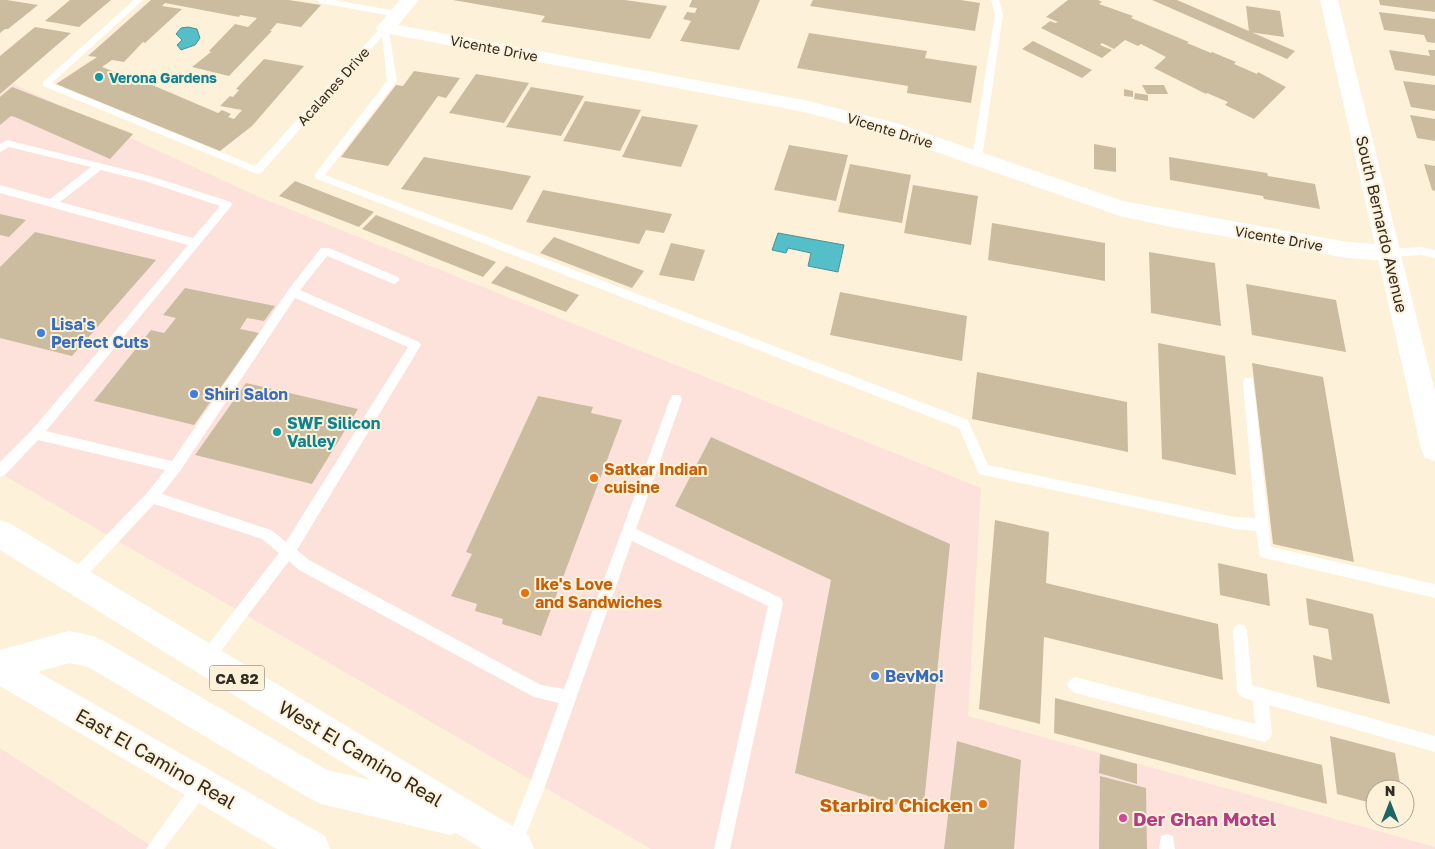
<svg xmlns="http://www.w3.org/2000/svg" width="1435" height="849" font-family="'Golos Text',sans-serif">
<rect width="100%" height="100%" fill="#fef1da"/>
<path fill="#fce2db" d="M13,84L257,196L981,488L968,716L1435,847V849H651L0,473V95Z
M0,748L156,849H0Z"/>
<path fill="#54bec9" stroke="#4a9296" d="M188,27L197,29L200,38L195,45L181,50L177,45L182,40L176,34L181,28Z
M778,233L844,245L838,272L808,266L811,253L788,248L786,253L772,250Z"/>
<path fill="#cbbca0" d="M0,0H7L38,5L8,29H5L0,33Z
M70,0H111L79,27L45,21Z
M151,0H289L321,5L301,27L277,23L270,31H272L229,76L192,67L211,52L209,51L235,24L248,27L257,18L240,15L239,17L165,3L162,6L182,9L145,43L143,42L124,62L112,60L102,67L148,85L150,84L218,113L222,110L231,114L228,117L234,119L242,110L220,106L230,96L233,97L239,90L236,89L264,59L304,66L252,126L220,151L56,84L97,57L88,56Z
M453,0H625L667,6L650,39L541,22L545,16Z
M692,0H760L739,50L680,41L691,21L683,19L687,12L695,13L697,8L689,7Z
M813,0H961L980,3L975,31L810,6Z
M1068,0H1098L1102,2L1099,4L1133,16L1131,18L1189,42L1187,43L1211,53L1212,52L1236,62L1234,64L1257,74L1258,72L1286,87L1254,119L1225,105L1228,102L1207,93L1206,94L1154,68L1166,57L1141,44L1138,46L1125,40L1114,49L1102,43L1100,45L1112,50L1102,58L1041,28L1050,21L1055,23L1058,22L1046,17Z
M1152,0H1177L1295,51L1287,59Z
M1379,0H1435V12L1380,5Z
M1246,6L1280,11L1284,37L1249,32Z
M1379,12L1435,19V43L1427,42L1424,35L1384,30Z
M35,27L71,33L0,94V56Z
M809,33L927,51L925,58L977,66L971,103L907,93L908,86L797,68Z
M1033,41L1092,70L1082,78L1022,49Z
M1389,50L1430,56L1428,50H1435V76L1395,70Z
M414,71L460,78L446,98L438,96L388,166L341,157L396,85L403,86Z
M476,74L529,83L504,123L449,113Z
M1403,81L1435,85V111L1411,107Z
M1142,85H1164L1168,94H1147Z
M12,87L133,134L110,159L15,117L11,116L0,125V97Z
M531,87L584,96L561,136L506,127Z
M1124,89L1133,91V97L1124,96Z
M1135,93L1148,95V101L1134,99Z
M585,101L641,110L620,151L563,141Z
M1410,115L1435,119V141L1417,138Z
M642,116L698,125L681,167L622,157Z
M1094,144L1116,148V172L1094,169Z
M789,145L848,155L836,201L774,190Z
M424,157L531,176L512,210L401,189Z
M1169,157L1267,173L1268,176L1315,184L1320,209L1264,199L1263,196L1170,180Z
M850,164L911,175L902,223L838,212Z
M1424,164L1435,166V191L1432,190Z
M295,181L374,212L359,227L279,196Z
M913,185L978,196L971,245L904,233Z
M543,190L672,214L664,233L646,230L639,244L526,222Z
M0,214L26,220L9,237L0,235Z
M376,215L496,262L483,277L362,229Z
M992,223L1105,243V281L988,260Z
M35,232L156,260L72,356L0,338V267Z
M554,237L644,271L632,288L540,253Z
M671,243L705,250L694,281L659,275Z
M1149,252L1215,263L1221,326L1151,313Z
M506,266L579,295L566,312L491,283Z
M1246,284L1336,300L1346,352L1252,335Z
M185,288L275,306L264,321L247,318L240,329L259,333L194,425L94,401L151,330L164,333L176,318L163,315Z
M840,292L967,316L962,361L830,335Z
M1158,343L1225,356L1236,475L1162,459Z
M1252,363L1323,377L1354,562L1273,544Z
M977,372L1127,402L1128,452L972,419Z
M246,383L358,409L312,484L195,455Z
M538,396L593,407L591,413L622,420L541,636L502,624L503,619L475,611L477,604L451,596L472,554L466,552Z
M711,437L950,544L923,813L795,773L831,580L675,506Z
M995,520L1049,532L1046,583L1218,624L1223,680L1044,637L1040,724L979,709Z
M1218,563L1267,574L1270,606L1220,595Z
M1306,598L1373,614L1390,704L1317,687L1313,655L1332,660L1328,629L1309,625Z
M1055,698L1322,765L1327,804L1054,733Z
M1330,736L1395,753L1401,789H1375V804L1337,794Z
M957,741L1021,760L1014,849H944Z
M1100,754L1137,764V784L1099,773Z
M1100,776L1146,788L1147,849H1099Z"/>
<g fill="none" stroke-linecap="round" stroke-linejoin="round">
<path fill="#fff" fill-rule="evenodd" d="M134,0H143L52,83L255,166L382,26H388L397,81L325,175L968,420L988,465L1235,517L1255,518L1243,382L1245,378H1253L1271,547L1435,584V598L1265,558L1260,557L1256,531L1235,529L979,474L959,428L315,178V174L387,81L382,37L261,173L257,174L43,86V82Z
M316,0H334L397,11L401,14L397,17L320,3Z
M991,0H999L1003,14L982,158L977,161L972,158L995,14Z
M7,140L147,175L231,202L232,205L46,431L172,461L289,289L321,248H329L398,277L400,280L394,284L327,256L300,290L419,342L421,345L297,550L309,560L541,685L564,689L670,399L672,395H680L682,399L636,529L781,598L783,603L730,849H714L768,606L632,541L543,792L520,849H506L505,845L527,791L559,703L534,697L299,570L289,561L211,664L206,666L201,664L199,659L201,654L279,553L262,539L154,504L79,584L74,586L69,584L67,579L69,574L147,493L165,470L38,440L5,475L0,477V462L32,430L188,245L0,193V185L50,199L91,167L9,147L0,152V144ZM101,170L145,181L220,206L193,238L60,202ZM295,298L408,347L286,542L271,530L162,494L180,471Z
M1421,247L1435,250V258L1421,255L1389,257L1384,253L1389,249Z
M1240,624L1245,626L1247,631L1252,685L1435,736V752L1269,705L1272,734L1269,739L1264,742L1075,693L1070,690L1067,685L1070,680L1075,677L1255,724L1253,701L1240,696L1237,691L1233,631L1235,626Z
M201,778L207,780L209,786L207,792L164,849H146L195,780Z
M1167,834L1173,836L1175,849H1159L1161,836Z"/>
<path fill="#fff" fill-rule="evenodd" d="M400,0H419L398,25L804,100L896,123L1123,201L1347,242L1389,245L1397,247L1400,253L1397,259L1389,261L1347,258L1171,227L1120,216L882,133L804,112L379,32L376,28Z"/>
<path fill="#fff" fill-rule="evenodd" d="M1320,0H1338L1435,392V461L1425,458L1421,449Z"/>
<path fill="#fff" fill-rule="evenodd" d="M0,520L11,524L529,836L534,849H482L456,833L450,835L321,804L309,798L88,667L69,663L38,672L325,836L330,849H277L0,686V650L69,631L93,636L104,641L327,770L371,780L0,550Z"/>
</g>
<g fill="#0f9aa8" stroke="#fef1da" stroke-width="2">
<circle cx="99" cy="77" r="5"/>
<circle cx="277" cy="432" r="5"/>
</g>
<g fill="#3f7fe0" stroke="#fef1da" stroke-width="2">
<circle cx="41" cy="333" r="5"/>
<circle cx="194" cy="394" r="5"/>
<circle cx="875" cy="676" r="5"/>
</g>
<g fill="#e8710a" stroke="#fef1da" stroke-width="2">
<circle cx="594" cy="478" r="5"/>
<circle cx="525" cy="593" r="5"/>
<circle cx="983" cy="804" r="5"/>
</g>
<circle fill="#d1479c" stroke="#fef1da" stroke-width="2" cx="1123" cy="818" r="5"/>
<g text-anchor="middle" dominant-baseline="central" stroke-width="4" stroke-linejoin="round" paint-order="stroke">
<g font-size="14" fill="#312b20" stroke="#fef1da">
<text transform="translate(494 48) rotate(11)">Vicente Drive</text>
<text transform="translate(333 86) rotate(-48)">Acalanes Drive</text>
<text transform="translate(890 130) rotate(17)">Vicente Drive</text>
<text transform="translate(1279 238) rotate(10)">Vicente Drive</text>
</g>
<g font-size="14" font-weight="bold" fill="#0d838f" stroke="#fef1da" text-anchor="start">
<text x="109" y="77">Verona Gardens</text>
</g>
<rect fill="#fef1da" stroke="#6e6658" stroke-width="1" x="209.5" y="665.5" width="55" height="25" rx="4"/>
<g font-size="15" font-weight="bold" fill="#312b20">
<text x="237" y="678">CA 82</text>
</g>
<g font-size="16" fill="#312b20" stroke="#fef1da">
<text transform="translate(1382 224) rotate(77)">South Bernardo Avenue</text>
</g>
<g font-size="16" font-weight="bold" fill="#366cbe" stroke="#fef1da" text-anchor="start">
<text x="51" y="324">Lisa's<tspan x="51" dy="18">Perfect Cuts</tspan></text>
<text x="204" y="394">Shiri Salon</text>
<text x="885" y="676">BevMo!</text>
</g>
<g font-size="16" font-weight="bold" fill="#0d838f" stroke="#fef1da" text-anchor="start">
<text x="287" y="423">SWF Silicon<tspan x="287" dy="18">Valley</tspan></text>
</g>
<g font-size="16" font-weight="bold" fill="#c56008" stroke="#fef1da" text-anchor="start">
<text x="604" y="469">Satkar Indian<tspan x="604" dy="18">cuisine</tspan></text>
<text x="535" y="584">Ike's Love<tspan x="535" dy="18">and Sandwiches</tspan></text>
</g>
<g font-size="19" fill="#312b20" stroke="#fef1da">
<text transform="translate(361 753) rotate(31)">West El Camino Real</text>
<text transform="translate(156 758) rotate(30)">East El Camino Real</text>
</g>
<g font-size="19" font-weight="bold" fill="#c56008" stroke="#fef1da" text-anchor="end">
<text x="973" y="804">Starbird Chicken</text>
</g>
<g font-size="19" font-weight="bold" fill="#b23c85" stroke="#fef1da" text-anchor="start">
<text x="1133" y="818">Der Ghan Motel</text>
</g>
</g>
<g transform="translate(1390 804)"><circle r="24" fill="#fef1da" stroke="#aca290"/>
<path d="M0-4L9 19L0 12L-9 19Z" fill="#1a6764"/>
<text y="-8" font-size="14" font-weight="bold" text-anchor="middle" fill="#312b20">N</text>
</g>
</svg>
